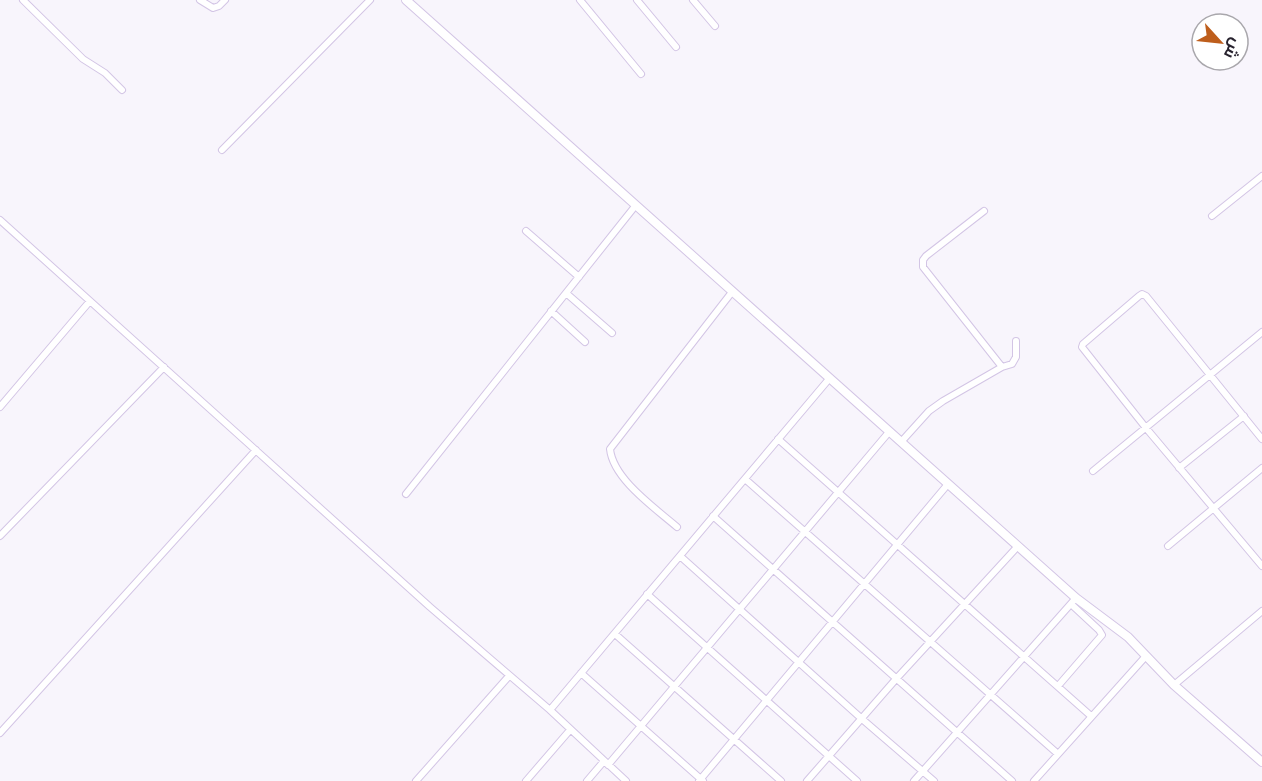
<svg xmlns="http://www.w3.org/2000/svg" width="1262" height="781" font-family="Commissioner,Cairo,sans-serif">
<rect width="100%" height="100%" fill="#f8f5fc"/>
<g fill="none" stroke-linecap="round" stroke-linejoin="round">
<g stroke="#d3c5e5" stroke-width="8">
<path id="street" d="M23,0L83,59L105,73L122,90
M200,0L213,8L219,6L225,0
M580,0L641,74
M637,0L676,47
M693,0L715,26
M222,150L370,0
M984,211L926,256L923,260V267L1002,367
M1212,216L1262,176
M0,220L430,607L550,710L626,781
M526,231L579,277
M566,293L612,333
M551,311L585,342
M0,407L90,301
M778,439L1091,716
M1262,439L1146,296L1142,294L1139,296L1083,344L1082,347L1146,428L1262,566
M901,442L929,411L943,401L1002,367L1012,364L1016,357V341
M1179,468L1244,416
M1093,471L1262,332
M745,479L1058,754
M406,494L636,205
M713,516L1012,781
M677,527C655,508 613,479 610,449L732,292
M0,536L164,367
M1168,546L1262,468
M680,556L862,719L934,781
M647,594L857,781
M615,634L781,781
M581,673L703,781
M1174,685L1262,611
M1058,686L1102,635L1099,630L1071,604
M550,710L829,379
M0,733L256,450
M608,765L889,432
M416,781L509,676
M526,781L570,730
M587,781L604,761
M699,781L948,484
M807,781L896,679L1018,546
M914,781L1076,598
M1034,781L1146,656"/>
</g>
<g stroke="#d3c5e5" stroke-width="10">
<path id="secondary" d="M406,0L1076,598L1128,637L1174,685L1262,762"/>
</g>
<use href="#street" stroke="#fff" stroke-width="6"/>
<use href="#secondary" stroke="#fff" stroke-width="8"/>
</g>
<g transform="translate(1220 42) rotate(117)"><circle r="28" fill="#ffffff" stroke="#a9a7ac" stroke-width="1.5"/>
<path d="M0-4.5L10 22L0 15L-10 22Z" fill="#be5e1c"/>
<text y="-9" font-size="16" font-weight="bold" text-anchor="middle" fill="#28232f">ش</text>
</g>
</svg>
